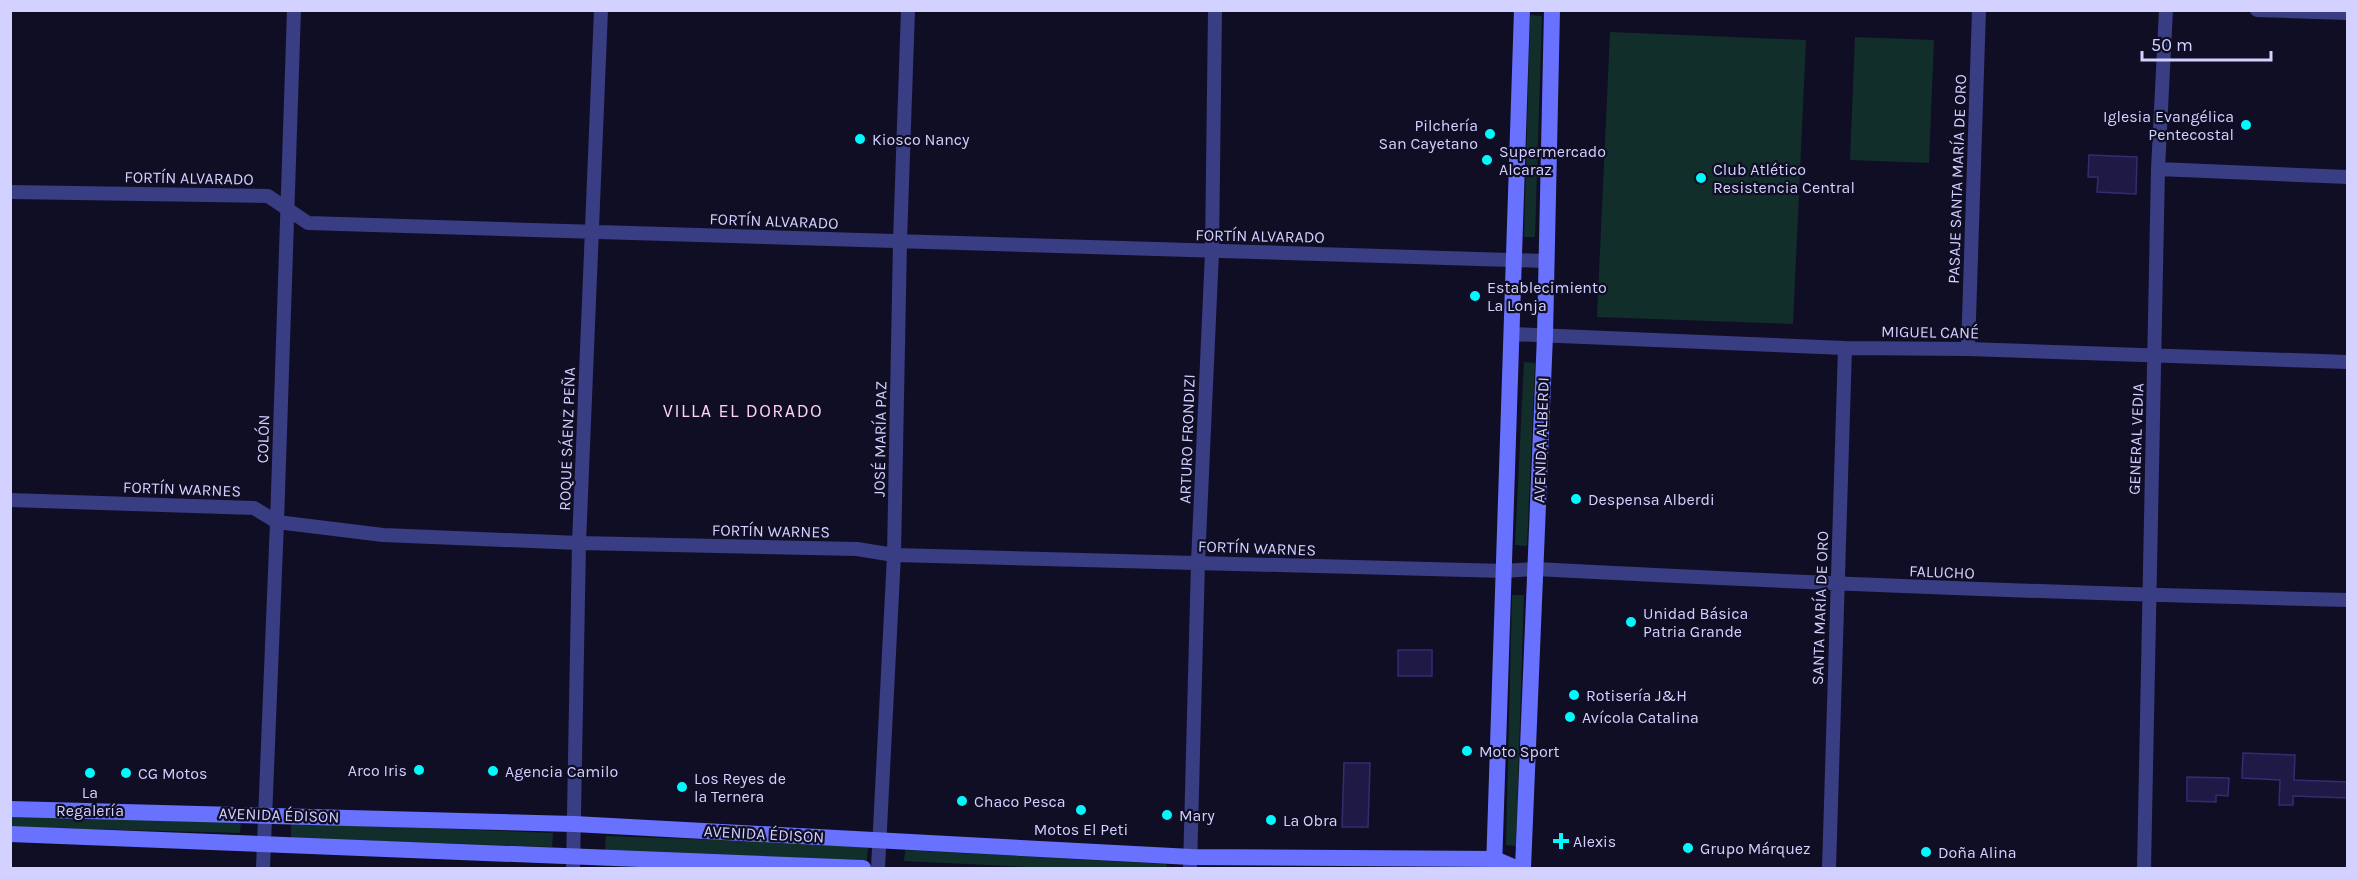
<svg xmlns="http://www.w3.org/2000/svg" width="2358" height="879" font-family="Karla,sans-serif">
<rect width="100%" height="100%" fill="#100e24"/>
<path fill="#112e2a" d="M1530,15L1542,16L1535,237H1524Z
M1610,32L1806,40L1793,324L1597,317Z
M1855,37L1934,40L1929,163L1850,160Z
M1524,362L1535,363L1527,546L1515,545Z
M1512,595H1524L1516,846L1506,845Z
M11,814L241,820L240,833L11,827Z
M291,823L553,833L552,847L291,838Z
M606,836L868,845L867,860L605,851Z
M905,850L1167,864L1166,868H1048L904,861Z"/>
<path fill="#1f1a45" stroke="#332c71" stroke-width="1.5" d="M2089,155L2137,157L2136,194L2097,192L2098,177H2088Z
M1398,650H1432V676H1398Z
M2243,753L2295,755L2294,780L2348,782V798L2293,796V805H2279L2280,780L2242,778Z
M1344,763H1370L1368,827H1342Z
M2187,777L2229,778L2228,796L2216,795V802L2187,801Z"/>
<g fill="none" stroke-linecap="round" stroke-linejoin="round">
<path stroke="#393d83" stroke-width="14" d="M2257,10L2348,13
M2158,169L2348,177
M10,192L268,196L308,223L1546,261
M1511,334L1845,348L1968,349L2348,362
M1968,349L1979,10
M10,500L254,508L277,522L383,535L579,543L857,549L894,555L1504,571L1535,569C1806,583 2077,594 2348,600
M263,868L277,522L294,10
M573,868L579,543L601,10
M878,868L894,555L900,241L908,10
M1190,868L1198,562L1212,252L1215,10
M1829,868L1845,348
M2144,868L2158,169L2166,10"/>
<path stroke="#6872ff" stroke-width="16" d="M10,809L574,824L1191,857L1495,859L1516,868
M10,834L863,868
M1494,868L1522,10
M1523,868L1545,335L1552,10"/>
</g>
<g fill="#00f9fc" stroke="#100e24" stroke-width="2">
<circle cx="2246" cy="125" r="6"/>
<circle cx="1490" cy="134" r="6"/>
<circle cx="860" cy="139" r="6"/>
<circle cx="1487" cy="160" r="6"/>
<circle cx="1701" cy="178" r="6"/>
<circle cx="1475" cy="296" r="6"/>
<circle cx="1576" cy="499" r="6"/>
<circle cx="1631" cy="622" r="6"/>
<circle cx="1574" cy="695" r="6"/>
<circle cx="1570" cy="717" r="6"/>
<circle cx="1467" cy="751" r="6"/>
<circle cx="419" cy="770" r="6"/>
<circle cx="493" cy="771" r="6"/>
<circle cx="90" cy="773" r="6"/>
<circle cx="126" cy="773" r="6"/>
<circle cx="682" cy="787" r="6"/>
<circle cx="962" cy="801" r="6"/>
<circle cx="1081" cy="810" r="6"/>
<circle cx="1167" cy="815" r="6"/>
<circle cx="1271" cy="820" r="6"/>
<path d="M1558 832h6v6h6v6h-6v6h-6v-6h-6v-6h6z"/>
<circle cx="1688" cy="848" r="6"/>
<circle cx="1926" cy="852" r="6"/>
</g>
<g text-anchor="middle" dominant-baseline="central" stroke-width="4.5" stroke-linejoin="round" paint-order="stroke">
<g font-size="16" fill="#d2d1ff" stroke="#100e24" text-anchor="start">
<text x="2234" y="116" text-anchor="end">Iglesia Evangélica<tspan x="2234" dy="18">Pentecostal</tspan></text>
<text x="1478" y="125" text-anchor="end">Pilchería<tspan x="1478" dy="18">San Cayetano</tspan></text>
<text x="872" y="139">Kiosco Nancy</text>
<text x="1499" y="151">Supermercado<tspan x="1499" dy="18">Alcaraz</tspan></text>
<text x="1713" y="169">Club Atlético<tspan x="1713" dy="18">Resistencia Central</tspan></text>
<text x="1487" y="287">Establecimiento<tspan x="1487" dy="18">La Lonja</tspan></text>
<text x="1588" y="499">Despensa Alberdi</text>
<text x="1643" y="613">Unidad Básica<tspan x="1643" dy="18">Patria Grande</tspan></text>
<text x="1586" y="695">Rotisería J&amp;H</text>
<text x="1582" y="717">Avícola Catalina</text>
<text x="1479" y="751">Moto Sport</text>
<text x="407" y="770" text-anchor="end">Arco Iris</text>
<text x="505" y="771">Agencia Camilo</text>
<text x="138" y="773">CG Motos</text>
<text x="694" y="778">Los Reyes de<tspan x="694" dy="18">la Ternera</tspan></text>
<text x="90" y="792" text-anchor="middle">La<tspan x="90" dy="18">Regalería</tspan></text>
<text x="974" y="801">Chaco Pesca</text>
<text x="1179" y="815">Mary</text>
<text x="1283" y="820">La Obra</text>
<text x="1081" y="829" text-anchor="middle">Motos El Peti</text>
<text x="1573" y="841">Alexis</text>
<text x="1700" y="848">Grupo Márquez</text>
<text x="1938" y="852">Doña Alina</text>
</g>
<g font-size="16" fill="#d2d1ff" stroke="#100e24">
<text transform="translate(189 178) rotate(1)">FORTÍN ALVARADO</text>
<text transform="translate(1957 179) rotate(-88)">PASAJE SANTA MARÍA DE ORO</text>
<text transform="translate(774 221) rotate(2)">FORTÍN ALVARADO</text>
<text transform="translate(1260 236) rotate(1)">FORTÍN ALVARADO</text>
<text transform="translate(1930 332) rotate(1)">MIGUEL CANÉ</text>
<text transform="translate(263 439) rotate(-88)">COLÓN</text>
<text transform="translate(567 439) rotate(-88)">ROQUE SÁENZ PEÑA</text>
<text transform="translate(880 439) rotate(-89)">JOSÉ MARÍA PAZ</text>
<text transform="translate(1187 439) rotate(-88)">ARTURO FRONDIZI</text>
<text transform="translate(2136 439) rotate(-88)">GENERAL VEDIA</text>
<text transform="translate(1541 440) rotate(-88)">AVENIDA ALBERDI</text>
<text transform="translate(182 489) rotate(2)">FORTÍN WARNES</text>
<text transform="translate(771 531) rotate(1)">FORTÍN WARNES</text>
<text transform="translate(1257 548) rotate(2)">FORTÍN WARNES</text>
<text transform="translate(1942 572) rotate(2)">FALUCHO</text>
<text transform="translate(1820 608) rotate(-88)">SANTA MARÍA DE ORO</text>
<text transform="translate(279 815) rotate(2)">AVENIDA ÉDISON</text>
<text transform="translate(764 834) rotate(3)">AVENIDA ÉDISON</text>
</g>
<g font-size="18" letter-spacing="1.5" fill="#ffd3f3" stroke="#100e24">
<text x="743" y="411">VILLA EL DORADO</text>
</g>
</g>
<rect width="2358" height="879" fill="none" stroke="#d2d1ff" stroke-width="24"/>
<path d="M2142 51v9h129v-9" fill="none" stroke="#d2d1ff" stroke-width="3"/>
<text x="2151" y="51" font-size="18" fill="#d2d1ff" stroke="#100e24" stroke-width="4.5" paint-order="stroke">50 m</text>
</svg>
